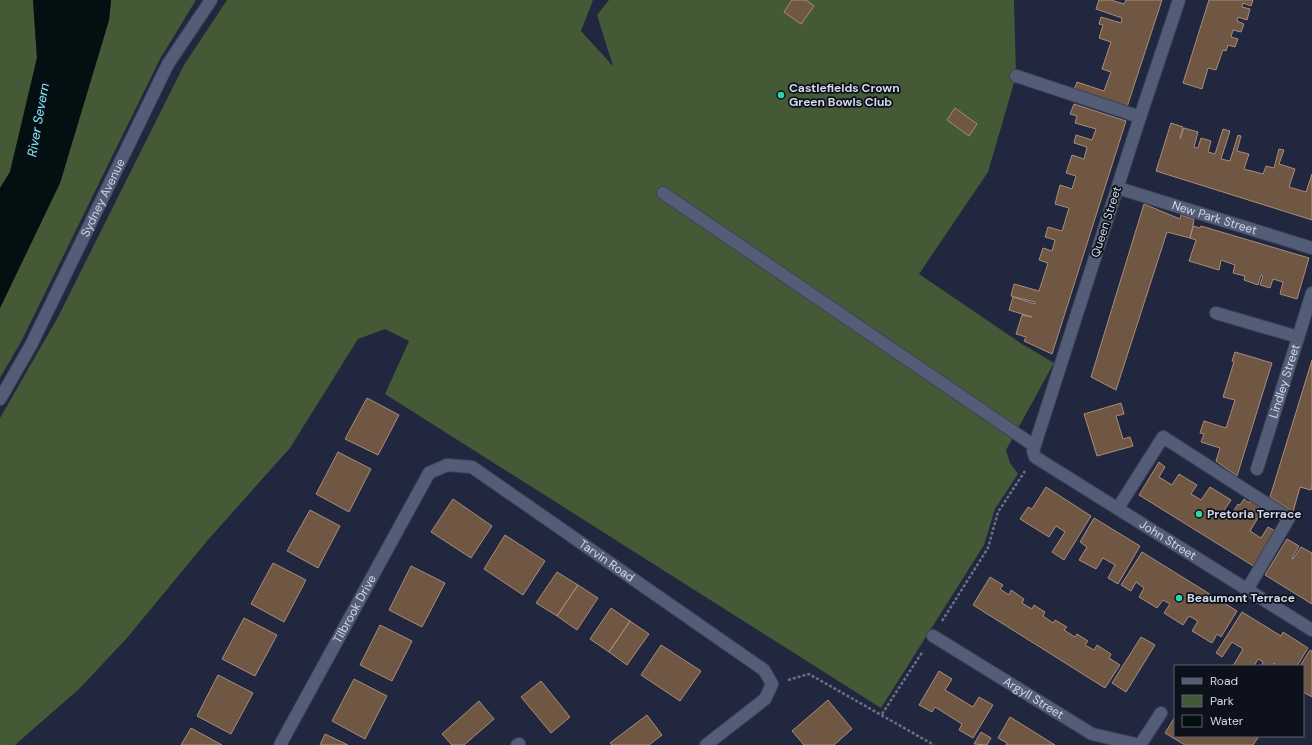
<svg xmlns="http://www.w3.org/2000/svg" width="1312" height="745" font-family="'DM Sans',sans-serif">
<rect width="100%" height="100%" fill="#20273e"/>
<path fill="#445936" d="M0,0H33L37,58L10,172L0,188Z
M111,0H196L160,59L22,340L0,378V308L60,183L109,20Z
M227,0H593L581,31L613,66L597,15L609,0H1014L1016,76L988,172L919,274L1022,344L1054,363L1006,450L1010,463L1018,474L995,509L984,545L881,708L385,394L409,341L385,329L358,339L290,448L207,541L127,638L79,689L15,745H0V418L58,317L184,65Z"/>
<path fill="#040f11" d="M33,0H111L109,20L60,183L0,308V188L10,172L37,58Z"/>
<path fill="#705744" stroke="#a98c79" d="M792,0H806L814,6L801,24L784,12Z
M1099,0H1111L1124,4L1126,0H1162L1127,107L1074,90L1077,82L1104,91L1111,72L1102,69L1111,42L1099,38L1103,25L1099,24L1101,17L1121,23L1122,18L1096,9Z
M1209,0H1253L1251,6L1243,3L1242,7L1250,9L1247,20L1238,17L1237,21L1244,24L1241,32L1233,30L1231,37L1238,39L1235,47L1228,45L1226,51L1223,50L1216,70L1208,68L1202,89L1183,83Z
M1074,104L1126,121L1052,354L1024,341L1026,337L1016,334L1022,315L1032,317L1009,310L1013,297L1035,304V302L1011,296L1014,284L1039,291L1048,263L1039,260L1043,248L1052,251L1055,240L1045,237L1048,227L1062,231L1069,208L1055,204L1060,185L1072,189L1076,176L1066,173L1072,155L1084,159L1087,147L1074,143L1076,135L1092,140L1096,129L1075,123L1077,116L1070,114Z
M955,108L977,124L969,136L947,120Z
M1171,123L1183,127L1180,139L1184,128L1198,132L1194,147L1198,148L1201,138L1211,141L1208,152L1215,154L1223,129L1230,131L1221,159L1230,161L1238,135L1241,136L1237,151L1249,154L1244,169L1263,174L1266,166L1274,168L1279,149L1284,150L1279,164L1295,169L1289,187L1306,192L1312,174V220L1156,171Z
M1144,204L1180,219L1181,215L1194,219L1193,226L1190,238L1167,232L1116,390L1091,377Z
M1193,226L1200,228L1201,226L1309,258L1297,299L1280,294L1283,282L1273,279L1270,288L1260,285L1263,276L1261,275L1258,285L1244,280L1245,276L1233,273L1235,265L1221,260L1219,270L1189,261L1196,240L1190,238Z
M1235,352L1272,363L1237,476L1216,461L1220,448L1201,442L1204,434L1200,433L1204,421L1226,428L1235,400L1223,397L1234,362L1232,361Z
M1312,360V486L1311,490L1300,487L1293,512L1270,497Z
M367,398L399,415L378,455L345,439Z
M1121,403L1124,414L1116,416L1123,439L1130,437L1133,446L1097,456L1084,414Z
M338,452L371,469L349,512L316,494Z
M1159,462L1165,467L1159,477L1172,485L1179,474L1197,485L1191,494L1201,500L1210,487L1231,500L1223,512L1230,517L1238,504L1240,505L1244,499L1249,503L1251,498L1261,504L1258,509L1262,511L1250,531L1261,538L1268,527L1277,532L1255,567L1139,495Z
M1046,487L1091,516L1064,560L1052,552L1065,532L1056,526L1049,537L1020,519L1028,507L1032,509Z
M453,499L492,526L471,558L431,532Z
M310,510L340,526L318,568L287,551Z
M1094,518L1140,546L1118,584L1108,578L1115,565L1103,558L1096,569L1079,560L1087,547L1080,542Z
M505,535L545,561L523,595L484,569Z
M1287,539L1299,546L1292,558L1293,559L1301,547L1312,553V604L1265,575Z
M1142,552L1237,611L1221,637L1217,634L1212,643L1192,631L1198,621L1189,616L1183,625L1164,613L1170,604L1163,600L1157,608L1139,597L1144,588L1136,582L1131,591L1121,585Z
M273,563L306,580L284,622L251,604Z
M411,566L445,583L422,627L389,610Z
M557,572L578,585L557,616L536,603Z
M990,577L1003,585L1000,589L1009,595L1011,590L1024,599L1022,603L1032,609L1034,605L1045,612L1043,616L1053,623L1055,620L1067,627L1064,630L1075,637L1077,634L1088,641L1085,645L1094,650L1097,645L1111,654L1109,658L1120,665L1105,688L973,605Z
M578,585L598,598L577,630L557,616Z
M611,608L630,621L609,652L590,639Z
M1242,612L1281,636L1283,632L1308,648L1297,666H1277L1274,663L1273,666H1261L1263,662L1258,659L1254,666H1233L1243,649L1232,642L1222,657L1216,653Z
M244,618L277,635L255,676L222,659Z
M630,621L649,634L627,665L609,652Z
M380,625L412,641L392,681L360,665Z
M1141,637L1155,645L1126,692L1112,683Z
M661,645L701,671L680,701L641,675Z
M1310,650L1312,651V697L1303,692V666H1300Z
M939,671L952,679L945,690L973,707L979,697L993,705L973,738L959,730L962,724L935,707L932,712L919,705Z
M218,675L253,693L231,734L197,716Z
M354,679L387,696L365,739L332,721Z
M541,681L570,717L551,733L521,697Z
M828,700L852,729L834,745H804L792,731Z
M479,701L494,719L464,745H452L442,734Z
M647,715L662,735L649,745H612L610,743Z
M1010,717L1055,745H1006L1007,743L998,738Z
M1175,717V736H1259L1253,745H1185L1165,733Z
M191,728L222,745H181Z
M981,732L991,738L987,745L974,744Z
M325,734L348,745H320Z"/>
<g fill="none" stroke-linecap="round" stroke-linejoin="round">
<g stroke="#3d4357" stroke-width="14">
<path id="service" d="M1016,76L1140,117
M663,193L1033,445
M1216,313L1298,337
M1118,508L1163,437L1289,518L1247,590
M1140,745L1161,713"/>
</g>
<g stroke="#3d4357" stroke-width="14">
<g id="minor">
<path id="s1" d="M1179,0L1140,117L1033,451L1035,457L1312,630"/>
<path id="s2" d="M1118,188L1312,248"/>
<path id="s3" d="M0,399L31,345L168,64L211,0"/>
<path id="s4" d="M1257,469L1312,293"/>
<path id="s5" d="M933,636L1092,734L1140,745"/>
<path id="s6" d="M280,745L429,473L447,465L472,467L764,670L772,684L765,699L706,745"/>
<path d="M517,745L519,744"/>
</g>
</g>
<path stroke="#6b7185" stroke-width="2.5" stroke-dasharray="3 2" stroke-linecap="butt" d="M942,621L988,548L998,512L1025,471
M788,680L809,674L934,745
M882,714L923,651"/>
<use href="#service" stroke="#535d77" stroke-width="12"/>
<use href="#minor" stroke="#535d77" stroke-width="12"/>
</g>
<g fill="#30d4aa" stroke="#0d111b" stroke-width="1.5">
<circle cx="781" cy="95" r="4"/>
<circle cx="1199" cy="514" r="4"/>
<circle cx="1179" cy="598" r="4"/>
</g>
<g text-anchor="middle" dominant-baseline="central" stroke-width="3.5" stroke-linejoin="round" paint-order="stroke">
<g font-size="12" font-weight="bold" fill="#d2d8e7" stroke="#0d111b" text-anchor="start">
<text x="789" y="88">Castlefields Crown<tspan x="789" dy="14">Green Bowls Club</tspan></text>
<text x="1207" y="514">Pretoria Terrace</text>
<text x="1187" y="598">Beaumont Terrace</text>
</g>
<g font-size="12" fill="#d2d8e7" stroke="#0d111b">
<text stroke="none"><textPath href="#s3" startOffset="226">Sydney Avenue</textPath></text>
<text stroke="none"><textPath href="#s2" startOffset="101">New Park Street</textPath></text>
<text transform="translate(1106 222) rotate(-72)">Queen Street</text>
<text stroke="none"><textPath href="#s4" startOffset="92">Lindley Street</textPath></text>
<text stroke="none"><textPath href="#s1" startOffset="637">John Street</textPath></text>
<text stroke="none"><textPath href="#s6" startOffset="519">Tarvin Road</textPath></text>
<text stroke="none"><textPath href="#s6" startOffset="155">Tilbrook Drive</textPath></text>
<text stroke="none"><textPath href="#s5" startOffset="118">Argyll Street</textPath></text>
</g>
<g font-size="13" font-style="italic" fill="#88eefa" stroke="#0d111b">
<text transform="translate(38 120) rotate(-80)">River Severn</text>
</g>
</g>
<rect x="1174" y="665" width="130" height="72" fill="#0d111b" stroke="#5c616d"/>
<rect x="1182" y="678" width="20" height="6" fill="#535d77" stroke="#5c616d"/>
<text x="1210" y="685" font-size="12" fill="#d2d8e7">Road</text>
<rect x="1182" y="695" width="20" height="12" fill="#445936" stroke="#5c616d"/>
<text x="1210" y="705" font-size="12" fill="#d2d8e7">Park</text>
<rect x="1182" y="715" width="20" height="12" fill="#040f11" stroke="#5c616d"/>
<text x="1210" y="725" font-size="12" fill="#d2d8e7">Water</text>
</svg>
